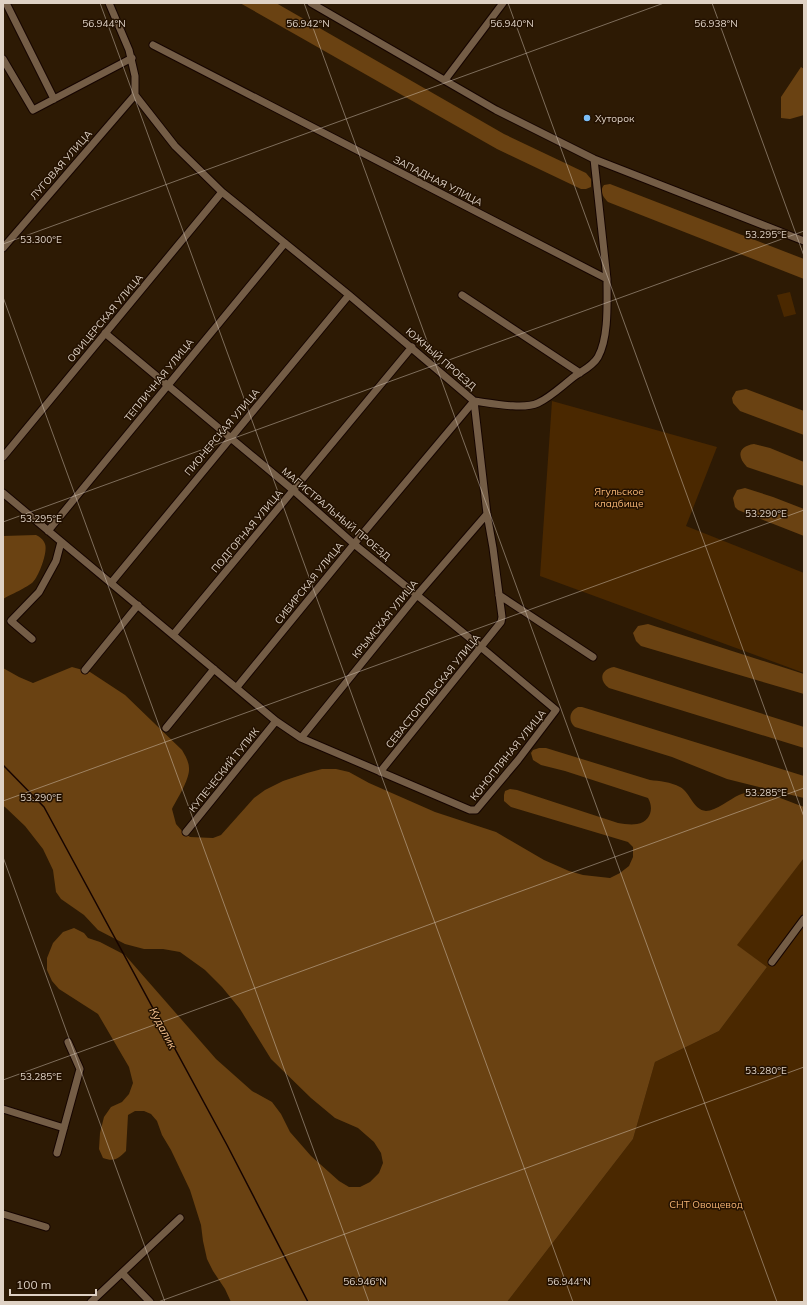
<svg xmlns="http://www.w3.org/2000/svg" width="807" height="1305" font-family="Mulish,sans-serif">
<rect width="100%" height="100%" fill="#2d1a04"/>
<path fill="#4a2800" d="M790,292L796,314L784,317L777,295Z
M552,401L717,447L686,526L804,573V673L540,576Z
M804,858V1302H507L633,1139L655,1062L719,1031L767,967L736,945Z"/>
<path fill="#6a4212" d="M240,3H276L504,134L586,173L591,179V187L586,189H581L497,149Z
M801,67L804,69V115L790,119L781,118V97Z
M610,184L804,259V279L608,202C603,197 599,191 604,185Z
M746,389L804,411V435L740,411L733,403L732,398L736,391Z
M754,444L770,448L804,462V486L747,467C736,456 739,446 754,444Z
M745,488L773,497L804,509V536L738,510L735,507L733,498L737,490Z
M36,535C40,537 43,539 45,544C48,552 39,576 33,582C28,587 10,595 3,599V536Z
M648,624L804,674V694L641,646L636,641L633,633L638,626Z
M72,667L90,672L125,695L182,750C185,755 189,762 189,768C190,779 177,799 172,809L176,824L182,831L190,837L213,838L221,835L254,798L265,790L283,781L307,773L322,769H336L349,772L369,783L435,812L496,832L544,860L569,871L583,875L610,878L620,873L629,866L633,857V847L628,842L511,807L504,801V795L505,791L510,789L517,790L618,823C624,824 631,825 637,824C651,822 654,808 648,798L565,771L541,765L533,760L531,753L533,750L539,748H546L650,780C659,781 671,782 680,787C690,792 693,810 706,811C716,811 730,799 739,795C758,786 786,801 804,807V858L737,945L767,967L719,1031L655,1062L633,1139L507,1302H231L225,1289L213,1271L207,1259L203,1241L201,1225L190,1190L171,1150L162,1135L157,1121L151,1114L144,1111H135L128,1115L126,1151C118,1159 114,1162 103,1158L99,1149L100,1133L104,1117L111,1107L122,1102L129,1094L133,1083L129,1067L98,1014L59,989L52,981L47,970V958L53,943L63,932L74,928L84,933L88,938L100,942L125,955L216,1059L252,1091L272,1102L281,1114L290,1132L311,1156L339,1181L349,1187H360L370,1182L379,1173L383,1163L381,1153L374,1142L358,1128L335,1118L311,1098L271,1059L240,1009L222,987L205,970L180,952L163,949H144L125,944L98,930L84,915L61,899L56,892L53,870L43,849L25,826L5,807L3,806V668L19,677L33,683Z
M614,667L804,727V748L609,688C598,680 601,669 614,667Z
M578,707H582L804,776V798L727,779L672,757L575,727C568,721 569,711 578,707Z"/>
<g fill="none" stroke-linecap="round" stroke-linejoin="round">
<path stroke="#160400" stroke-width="1.5" d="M3,765L44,807L227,1145L308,1302"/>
<g stroke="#150400" stroke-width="9">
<path id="minor" d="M6,3L54,99
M109,3L129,50L135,76V95
M311,3L496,110L594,159L804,241
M153,45L607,279L594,159
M3,59L33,110L132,58
M445,80L503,3
M135,95L175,146L222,192L349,295L474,401L487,514L493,548L502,617L501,622L380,772
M3,248L135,95
M462,295L580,373
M3,457L222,192
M3,493L276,721L301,738L470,810H476L518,760L556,710L482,648L354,544L293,490L105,333
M48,531L285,243
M111,583L349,295
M499,595L593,657
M173,635L412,347
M32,639L11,621L39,592L56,561L61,542
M85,670L138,605
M237,687L354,544L474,401C490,403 523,410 538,403C551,397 563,385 575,376C582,371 593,366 598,357C609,337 607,302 607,279
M166,728L214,669
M301,738L417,595L487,514
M186,832L276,721
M772,962L804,919
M3,1109L64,1128
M57,1153L80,1069L68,1042
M3,1214L46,1227
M122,1273L150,1302
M91,1302L180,1218"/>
</g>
<use href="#minor" stroke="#745d46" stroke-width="7"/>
</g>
<path fill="none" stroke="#dfd2c5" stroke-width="1" stroke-opacity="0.45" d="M100,3L573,1302M304,3L777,1302M508,3L804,817M712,3L804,256M3,244L664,3M3,297L369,1302M3,522L804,231M3,801L804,510M3,857L165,1302M3,1080L804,788M158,1302L804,1067"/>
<circle fill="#7bbef8" stroke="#231100" stroke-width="1.5" cx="587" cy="118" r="4"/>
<g text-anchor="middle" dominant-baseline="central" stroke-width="3" stroke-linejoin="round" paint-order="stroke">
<g font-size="10" fill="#dfd2c5" stroke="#231100" text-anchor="start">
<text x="595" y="118">Хуторок</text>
</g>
<g font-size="10" fill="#dfd2c5" stroke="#231100">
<text transform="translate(61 165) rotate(-49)">ЛУГОВАЯ УЛИЦА</text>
<text transform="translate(438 181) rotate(27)">ЗАПАДНАЯ УЛИЦА</text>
<text transform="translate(105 318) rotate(-50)">ОФИЦЕРСКАЯ УЛИЦА</text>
<text transform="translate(441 359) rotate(41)">ЮЖНЫЙ ПРОЕЗД</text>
<text transform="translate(159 380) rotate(-51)">ТЕПЛИЧНАЯ УЛИЦА</text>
<text transform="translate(222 432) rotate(-50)">ПИОНЕРСКАЯ УЛИЦА</text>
<text transform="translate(336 514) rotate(40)">МАГИСТРАЛЬНЫЙ ПРОЕЗД</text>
<text transform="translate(247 531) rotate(-50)">ПОДГОРНАЯ УЛИЦА</text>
<text transform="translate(309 583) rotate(-51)">СИБИРСКАЯ УЛИЦА</text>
<text transform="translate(385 619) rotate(-51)">КРЫМСКАЯ УЛИЦА</text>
<text transform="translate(433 691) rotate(-51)">СЕВАСТОПОЛЬСКАЯ УЛИЦА</text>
<text transform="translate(508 755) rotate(-51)">КОНОПЛЯНАЯ УЛИЦА</text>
<text transform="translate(224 770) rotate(-51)">КУПЕЧЕСКИЙ ТУПИК</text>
</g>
<g font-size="10" fill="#f7b674" stroke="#231100">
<text x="619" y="491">Ягульское<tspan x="619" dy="12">кладбище</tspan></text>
<text x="706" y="1204">СНТ Овощевод</text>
</g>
<g font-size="11" font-style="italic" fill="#fac692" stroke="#231100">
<text transform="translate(163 1028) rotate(62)">Кудалик</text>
</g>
</g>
<g font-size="10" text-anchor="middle" fill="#dfd2c5" stroke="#231100" stroke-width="3" stroke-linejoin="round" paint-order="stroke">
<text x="104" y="27">56.944°N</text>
<text x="308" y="27">56.942°N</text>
<text x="512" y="27">56.940°N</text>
<text x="716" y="27">56.938°N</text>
<text x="766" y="238">53.295°E</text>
<text x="41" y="243">53.300°E</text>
<text x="766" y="517">53.290°E</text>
<text x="41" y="522">53.295°E</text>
<text x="766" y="796">53.285°E</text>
<text x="41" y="801">53.290°E</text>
<text x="766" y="1074">53.280°E</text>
<text x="41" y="1080">53.285°E</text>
<text x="365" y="1285">56.946°N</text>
<text x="569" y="1285">56.944°N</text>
</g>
<rect width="807" height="1305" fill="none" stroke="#dfd2c5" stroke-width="8"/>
<path d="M10 1289v6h86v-6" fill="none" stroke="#dfd2c5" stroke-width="2"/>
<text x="16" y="1289" font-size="12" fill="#dfd2c5" stroke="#231100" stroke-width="3" paint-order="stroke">100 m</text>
</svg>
